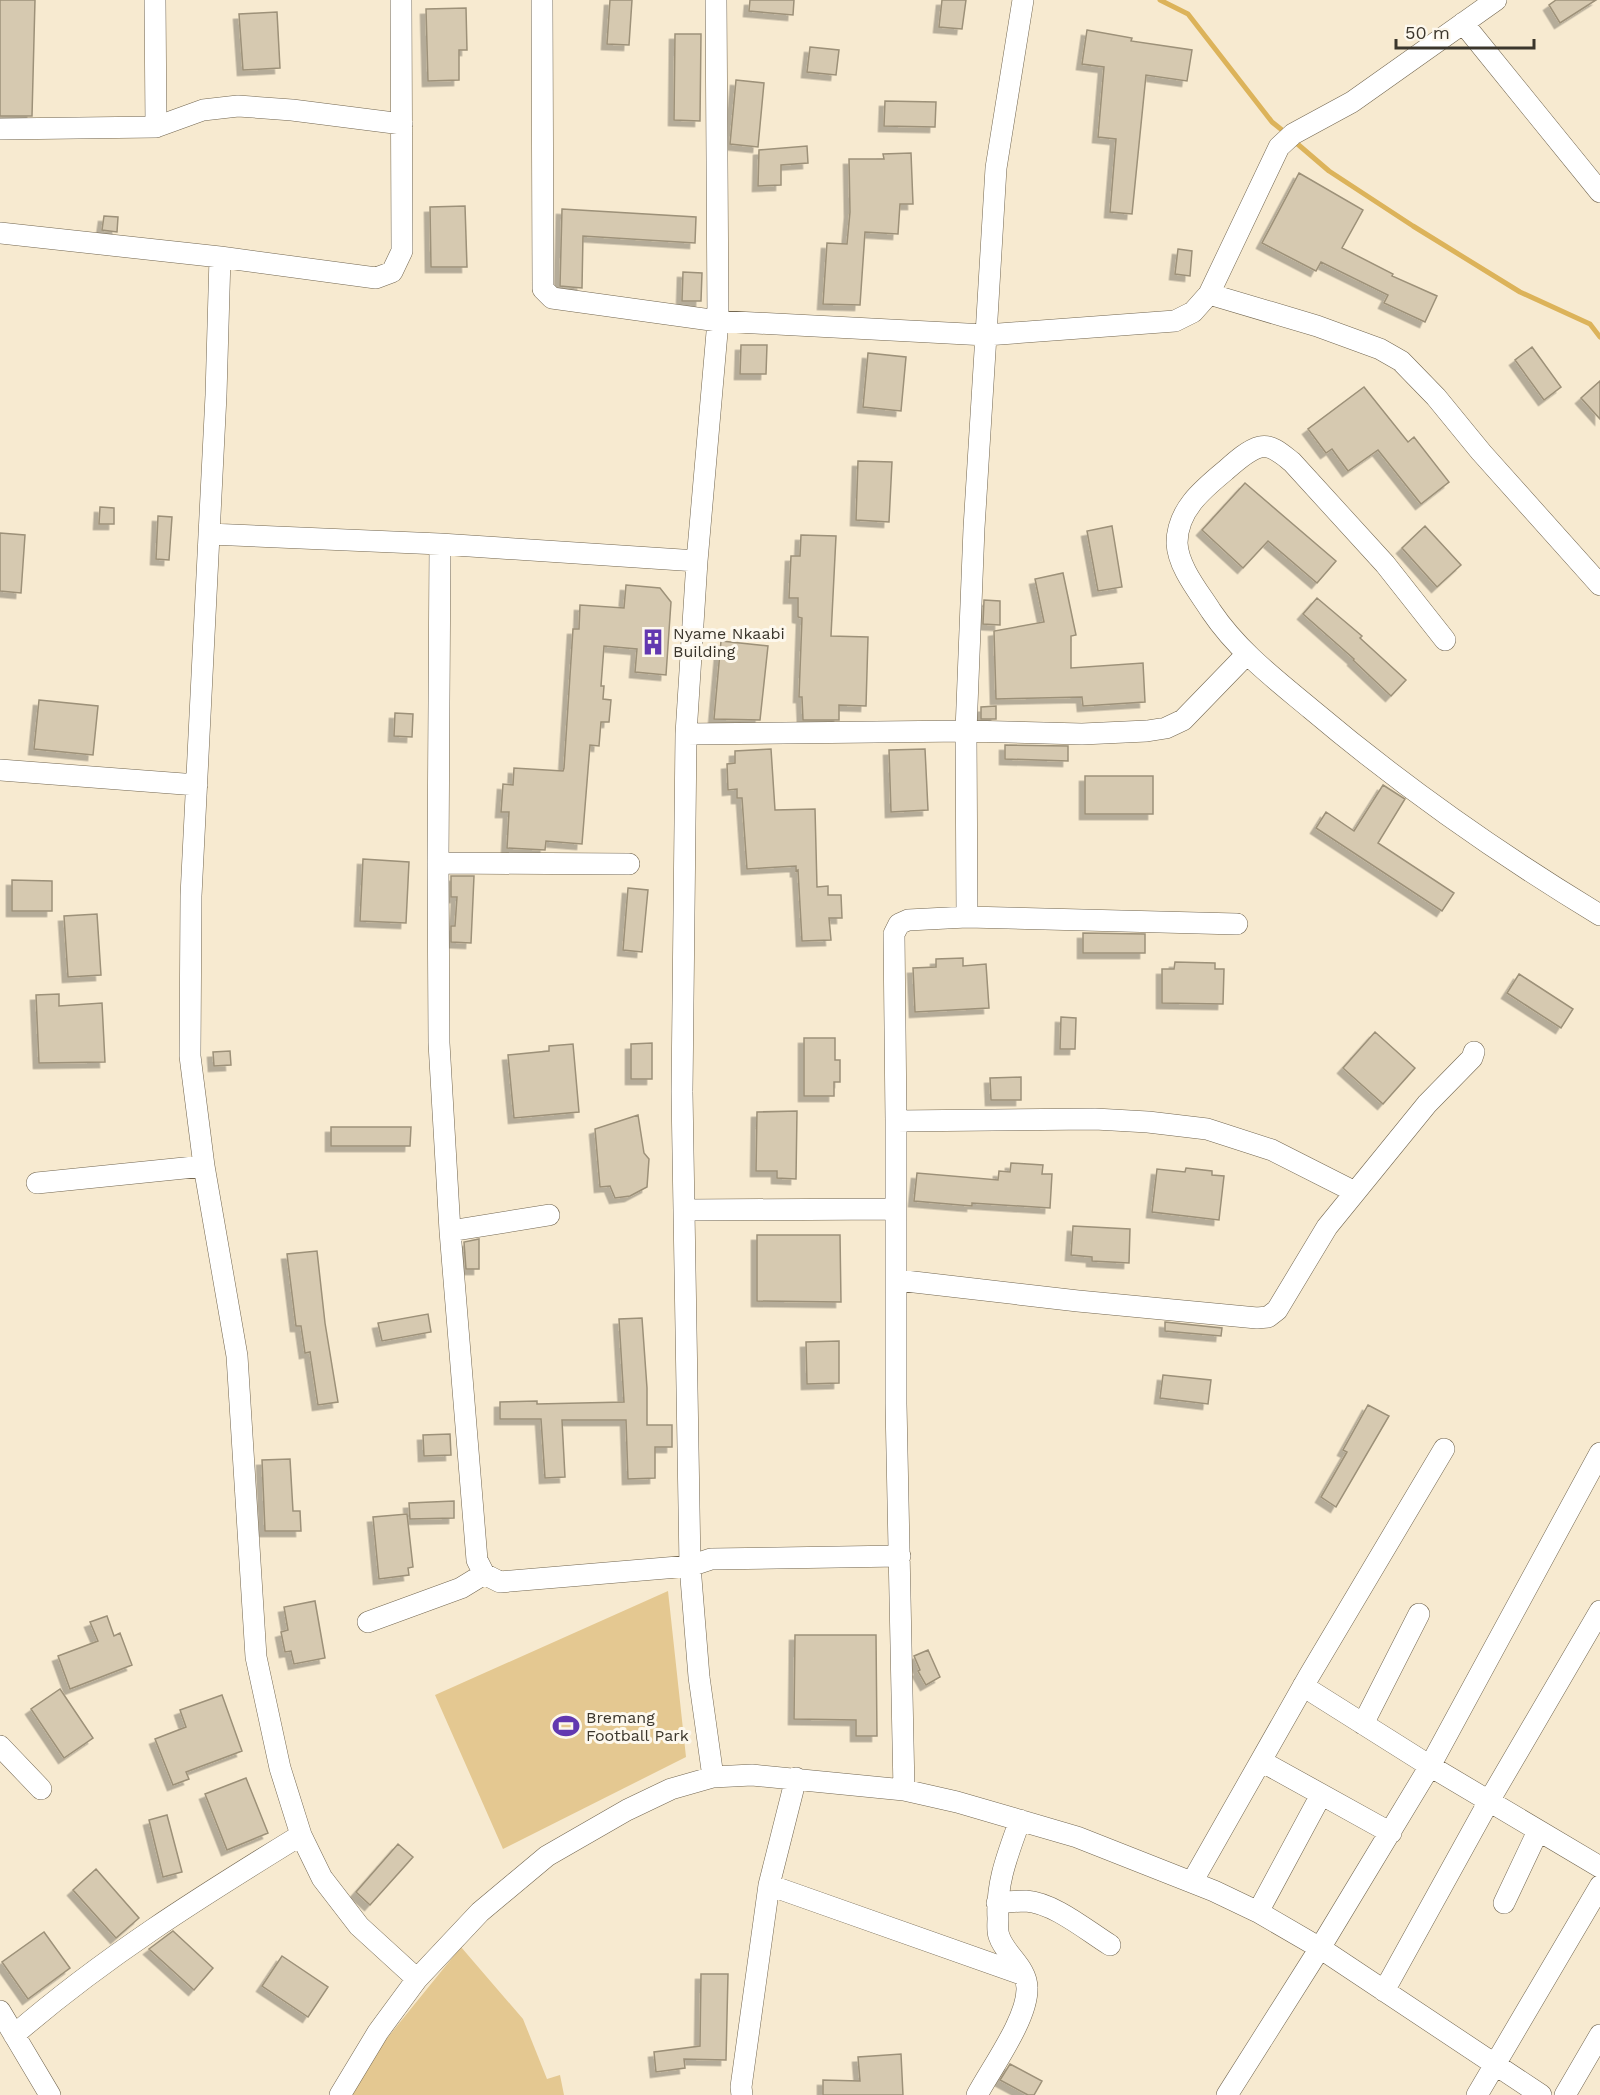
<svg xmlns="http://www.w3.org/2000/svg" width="1600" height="2095" font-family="'Work Sans',sans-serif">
<defs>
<filter id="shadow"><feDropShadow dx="-5.5" dy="5.5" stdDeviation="0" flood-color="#0004"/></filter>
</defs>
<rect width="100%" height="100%" fill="#f7ead0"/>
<path fill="#e4c891" d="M668,1591L686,1757L503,1849L435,1695Z
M461,1947L523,2019L547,2079L560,2075L564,2095H349L375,2053Z"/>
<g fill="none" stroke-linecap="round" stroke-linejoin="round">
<path stroke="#dcb35a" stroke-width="5" d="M1160,0L1188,14L1272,122L1287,134
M1294,141L1329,171L1413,226L1520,292L1590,324L1600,337"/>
</g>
<path fill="#d6c9b0" stroke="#9d9179" stroke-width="1.5" filter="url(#shadow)" d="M0,0H35L32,116H0Z
M610,0H632L629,45L607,44Z
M750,0H794L793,15L749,11Z
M942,0H966L962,29L939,27Z
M1556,0H1596L1560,23L1549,5Z
M466,8L467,50H459V80L428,81L426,9Z
M277,12L280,68L243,70L239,14Z
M1087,30L1132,38L1131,41L1192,50L1187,81L1146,75L1132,214L1110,212L1116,139L1098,137L1104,67L1082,64Z
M675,34H701L700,121L674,120Z
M810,47L839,50L836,75L807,72Z
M736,80L764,83L758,147L730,144Z
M885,101L936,102L935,127L884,126Z
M807,146L808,163L781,165V185L758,186L759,150Z
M911,153L913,204H900L898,234L865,232L860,305L823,304L827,243L847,244L850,212L849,159H884L883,154Z
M1299,173L1363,210L1342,248L1393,274L1392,276L1437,296L1425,322L1384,303L1388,295L1321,262L1316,271L1262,243Z
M465,206L467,267H431L430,207Z
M562,209L696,217L695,243L583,236L582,288L560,286Z
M104,216L118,217L117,232L102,230Z
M1178,249L1192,251L1190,276L1175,274Z
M683,272L702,273L701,301H682Z
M741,345H767L766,374H740Z
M1532,347L1561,387L1544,400L1515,360Z
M868,353L906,357L901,411L863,407Z
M1600,381V419L1581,398Z
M1364,387L1408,442L1414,437L1449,482L1421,504L1378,450L1348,471L1332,449L1326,453L1308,429Z
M858,461L892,462L889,522L856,520Z
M1245,483L1336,561L1317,583L1268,541L1243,568L1202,530Z
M100,507L114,508V524H99Z
M158,516L172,517L169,560L156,559Z
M1112,526L1122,587L1098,591L1087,531Z
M1425,526L1461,565L1437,587L1402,548Z
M0,533L25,535L21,593L0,591Z
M801,535L836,536L831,636L868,637L866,706L839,705V720H803L802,697H799L802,618L798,617V598H789L791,556H800Z
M1063,573L1076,635L1071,636V668L1143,663L1145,702L1083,706L1082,697L996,699L994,631L1044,622L1035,579Z
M626,585L660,588L671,602L666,675L635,672L637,649L604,646L601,686H604L603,699L611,700L609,722H601L599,746L590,745L582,844L546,841L545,850L507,848L509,812H501L503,784L513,785L514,768L563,771L564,768L573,629H579L580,605L624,608Z
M1317,598L1362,636L1360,638L1406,680L1391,696L1353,660L1354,659L1303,614Z
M984,600L1000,601V625L983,624Z
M721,641L768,646L760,720L714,719Z
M39,700L98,706L93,755L34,749Z
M996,706V719H981V707Z
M395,713L413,714L412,737L394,736Z
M1005,745L1068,746V761L1005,759Z
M771,749L775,810L815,809L817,887L828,886V895H841L842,918H829L831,940L802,941L798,870L796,871V866L747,869L742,798H737V789L728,790L727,764L735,763V751Z
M925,749L928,810L891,812L889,750Z
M1085,776H1153V814H1085Z
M1383,785L1405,799L1378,843L1454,893L1442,911L1316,828L1326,812L1354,831Z
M363,859L409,862L406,923L360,921Z
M451,876H474L471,943L451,942V926H455L457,897H451Z
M12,880L52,881V911H12Z
M628,888L648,890L642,952L623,950Z
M97,914L101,975L68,977L64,916Z
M1083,933L1145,934V953H1083Z
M963,958V966L986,964L989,1008L915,1012L913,968L936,967V959Z
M1175,962L1215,963V969H1224L1223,1004L1162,1003V969H1174Z
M1519,974L1573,1009L1561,1028L1507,993Z
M59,994V1006L102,1003L105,1062L39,1063L36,995Z
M1061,1017L1076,1018L1075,1049H1060Z
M1375,1032L1415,1068L1383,1104L1343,1068Z
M804,1038H835V1060H840V1082H834V1096H804Z
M652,1043V1079H631V1044Z
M573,1044L579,1112L514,1118L508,1055L549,1051V1046Z
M230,1051L231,1065L214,1066L213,1052Z
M1021,1077V1100H991L990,1078Z
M797,1111L796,1179L777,1178V1171H756L757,1112Z
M638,1115L644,1153L649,1159L647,1187L630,1196L615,1198L610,1186L600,1187L595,1129Z
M331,1127H411L410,1146H331Z
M1011,1163L1043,1165L1042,1174H1052L1050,1208L972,1203V1206L914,1201L917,1173L998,1180L999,1171L1010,1172Z
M1186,1168L1212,1171V1175L1224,1176L1219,1220L1152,1212L1157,1169L1185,1172Z
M1073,1226L1130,1229L1129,1263L1092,1261V1257L1071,1255Z
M757,1235H840L841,1302L757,1301Z
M479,1239V1269H466L464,1242Z
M317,1251L325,1323L338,1402L318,1405L310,1352L305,1353L301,1326H296L287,1254Z
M428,1314L431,1332L382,1341L378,1323Z
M642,1318L647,1388V1425H672V1447H655V1478L628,1479L626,1420H562L565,1477L545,1478L541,1419H500V1402L537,1401V1404L624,1402L619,1319Z
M1165,1322L1222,1328L1221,1336L1165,1331Z
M839,1341V1383L807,1384L806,1342Z
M1163,1375L1211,1380L1208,1404L1160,1398Z
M1368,1405L1389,1416L1336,1507L1321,1497L1347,1452L1343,1450Z
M450,1434L451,1455L424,1456L423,1435Z
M290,1459L293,1511H300L301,1531H265L262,1460Z
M454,1501V1518L410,1519L409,1503Z
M407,1514L413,1567L408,1568L409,1575L379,1579L373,1517Z
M315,1601L325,1658L294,1664L291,1651L285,1652L281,1632L288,1630L284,1607Z
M107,1616L114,1636L120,1633L132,1665L70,1689L58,1656L98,1641L90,1622Z
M795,1635H876L877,1736H856V1720L794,1719Z
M928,1650L940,1677L926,1685L918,1671L920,1670L914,1656Z
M60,1689L93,1738L64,1758L31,1709Z
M222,1695L242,1751L186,1772L189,1779L173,1785L155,1739L186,1727L180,1710Z
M246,1778L268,1833L227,1850L205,1794Z
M167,1815L182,1872L163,1877L149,1820Z
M398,1844L413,1857L370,1905L356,1892Z
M96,1869L139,1918L116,1938L73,1890Z
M173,1931L213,1968L194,1990L149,1949Z
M44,1932L70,1968L28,1999L2,1962Z
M282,1956L328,1987L308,2017L262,1986Z
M701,1974H728L726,2060L684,2059L685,2068L656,2072L654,2052L700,2046Z
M901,2054L903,2095H823V2080L860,2081L858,2057Z
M1010,2064L1042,2081L1034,2095H1028L1000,2080Z"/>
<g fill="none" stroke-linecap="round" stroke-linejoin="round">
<g stroke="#726650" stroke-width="22">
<path id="street" d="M155,0L156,127
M542,0L543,289L552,298L718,321L986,335L1175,321L1193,312L1209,294L1279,147L1293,134L1352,102L1496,0
M1463,23L1600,192
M0,129L156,127L203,110L238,106L292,110L402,124
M0,233L220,257L376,278L392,272L402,251L401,0
M220,257L216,395L191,896L190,1056L204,1166L237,1356L256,1657L280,1768L301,1835L322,1878L359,1926L417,1979
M1209,294L1317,326L1380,349L1401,361L1436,397L1481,452L1600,585
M209,534L440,544L697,561
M440,544L438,863L439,1043L450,1231L477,1560L484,1574L500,1582L690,1566L711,1559L900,1556
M1445,640L1385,564L1292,462C1283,455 1272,444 1260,447C1248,450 1235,462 1226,470C1203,489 1177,510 1177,543C1178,567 1199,592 1211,611C1238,651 1275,679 1311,709C1401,785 1499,854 1600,915
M686,734L966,731L1082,734L1147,731L1166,728L1183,720L1246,655
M0,770L197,785
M438,863L629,864
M967,917L966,731L974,528L986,335L996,168L1023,0
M896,1121L1095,1119L1148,1122L1207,1129L1272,1150L1355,1192
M37,1183L204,1166
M684,1210L896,1209
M450,1231L549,1215
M897,1280L1078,1301L1257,1318L1268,1317L1277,1310L1327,1227L1427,1104L1472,1058L1474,1052
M368,1622L461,1588L484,1574
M1303,1686L1430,1766L1600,1867
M1363,1724L1419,1614
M0,1746L41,1789
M1261,1761L1391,1833
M713,1777L699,1677L690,1566L682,1092L686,734L697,561L718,321L716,0
M904,1790L896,1404V1121L894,934L899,924L908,920L967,917L1237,924
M1192,1882L1309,1676L1444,1449
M769,1885L1024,1975
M997,1903C1007,1902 1016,1901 1026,1901C1054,1903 1086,1930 1110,1945
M1504,1903L1538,1831
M1258,1912L1321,1795
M1384,1991L1489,1801L1600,1611
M0,2011L50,2095
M14,2035C104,1957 200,1897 301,1835
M340,2095L378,2032L417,1979L480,1912L547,1856L627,1810L671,1789L713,1777L752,1775L904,1790L957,1802L1077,1837L1214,1891L1258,1912L1320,1948L1541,2095
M742,2095L741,2087L769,1885L796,1778
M977,2095C992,2067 1028,2018 1027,1988C1027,1967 1005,1955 999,1936C997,1931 998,1924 998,1918C996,1882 1008,1854 1020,1820
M1227,2095L1320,1948L1430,1766L1600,1453
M1477,2095L1600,1886
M1565,2095L1600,2035"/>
</g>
<use href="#street" stroke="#fff" stroke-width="21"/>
</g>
<defs>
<g id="building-bare" transform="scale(2.07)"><path d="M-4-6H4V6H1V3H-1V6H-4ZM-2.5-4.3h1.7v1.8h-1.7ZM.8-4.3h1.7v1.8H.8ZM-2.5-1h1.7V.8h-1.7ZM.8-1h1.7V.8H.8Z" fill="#6238b0" stroke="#fdf8ed" stroke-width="2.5" paint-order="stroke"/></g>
<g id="stadium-bare" transform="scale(2.07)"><path d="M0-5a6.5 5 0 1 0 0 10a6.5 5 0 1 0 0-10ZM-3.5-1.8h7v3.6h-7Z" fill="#6238b0" stroke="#fdf8ed" stroke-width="2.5" paint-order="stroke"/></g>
</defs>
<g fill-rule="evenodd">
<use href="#building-bare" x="653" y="642"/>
<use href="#stadium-bare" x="566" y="1726"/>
</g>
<g text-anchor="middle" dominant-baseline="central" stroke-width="6" stroke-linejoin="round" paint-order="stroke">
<g font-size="16" fill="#3b362c" stroke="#fdf8ed" text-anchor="start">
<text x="673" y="633">Nyame Nkaabi<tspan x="673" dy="18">Building</tspan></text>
<text x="586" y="1717">Bremang<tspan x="586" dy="18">Football Park</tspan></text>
</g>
</g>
<path d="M1396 39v9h138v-9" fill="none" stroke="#3b362c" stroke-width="3"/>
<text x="1405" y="39" font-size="18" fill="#3b362c" stroke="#fdf8ed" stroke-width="4.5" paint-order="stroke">50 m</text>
</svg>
